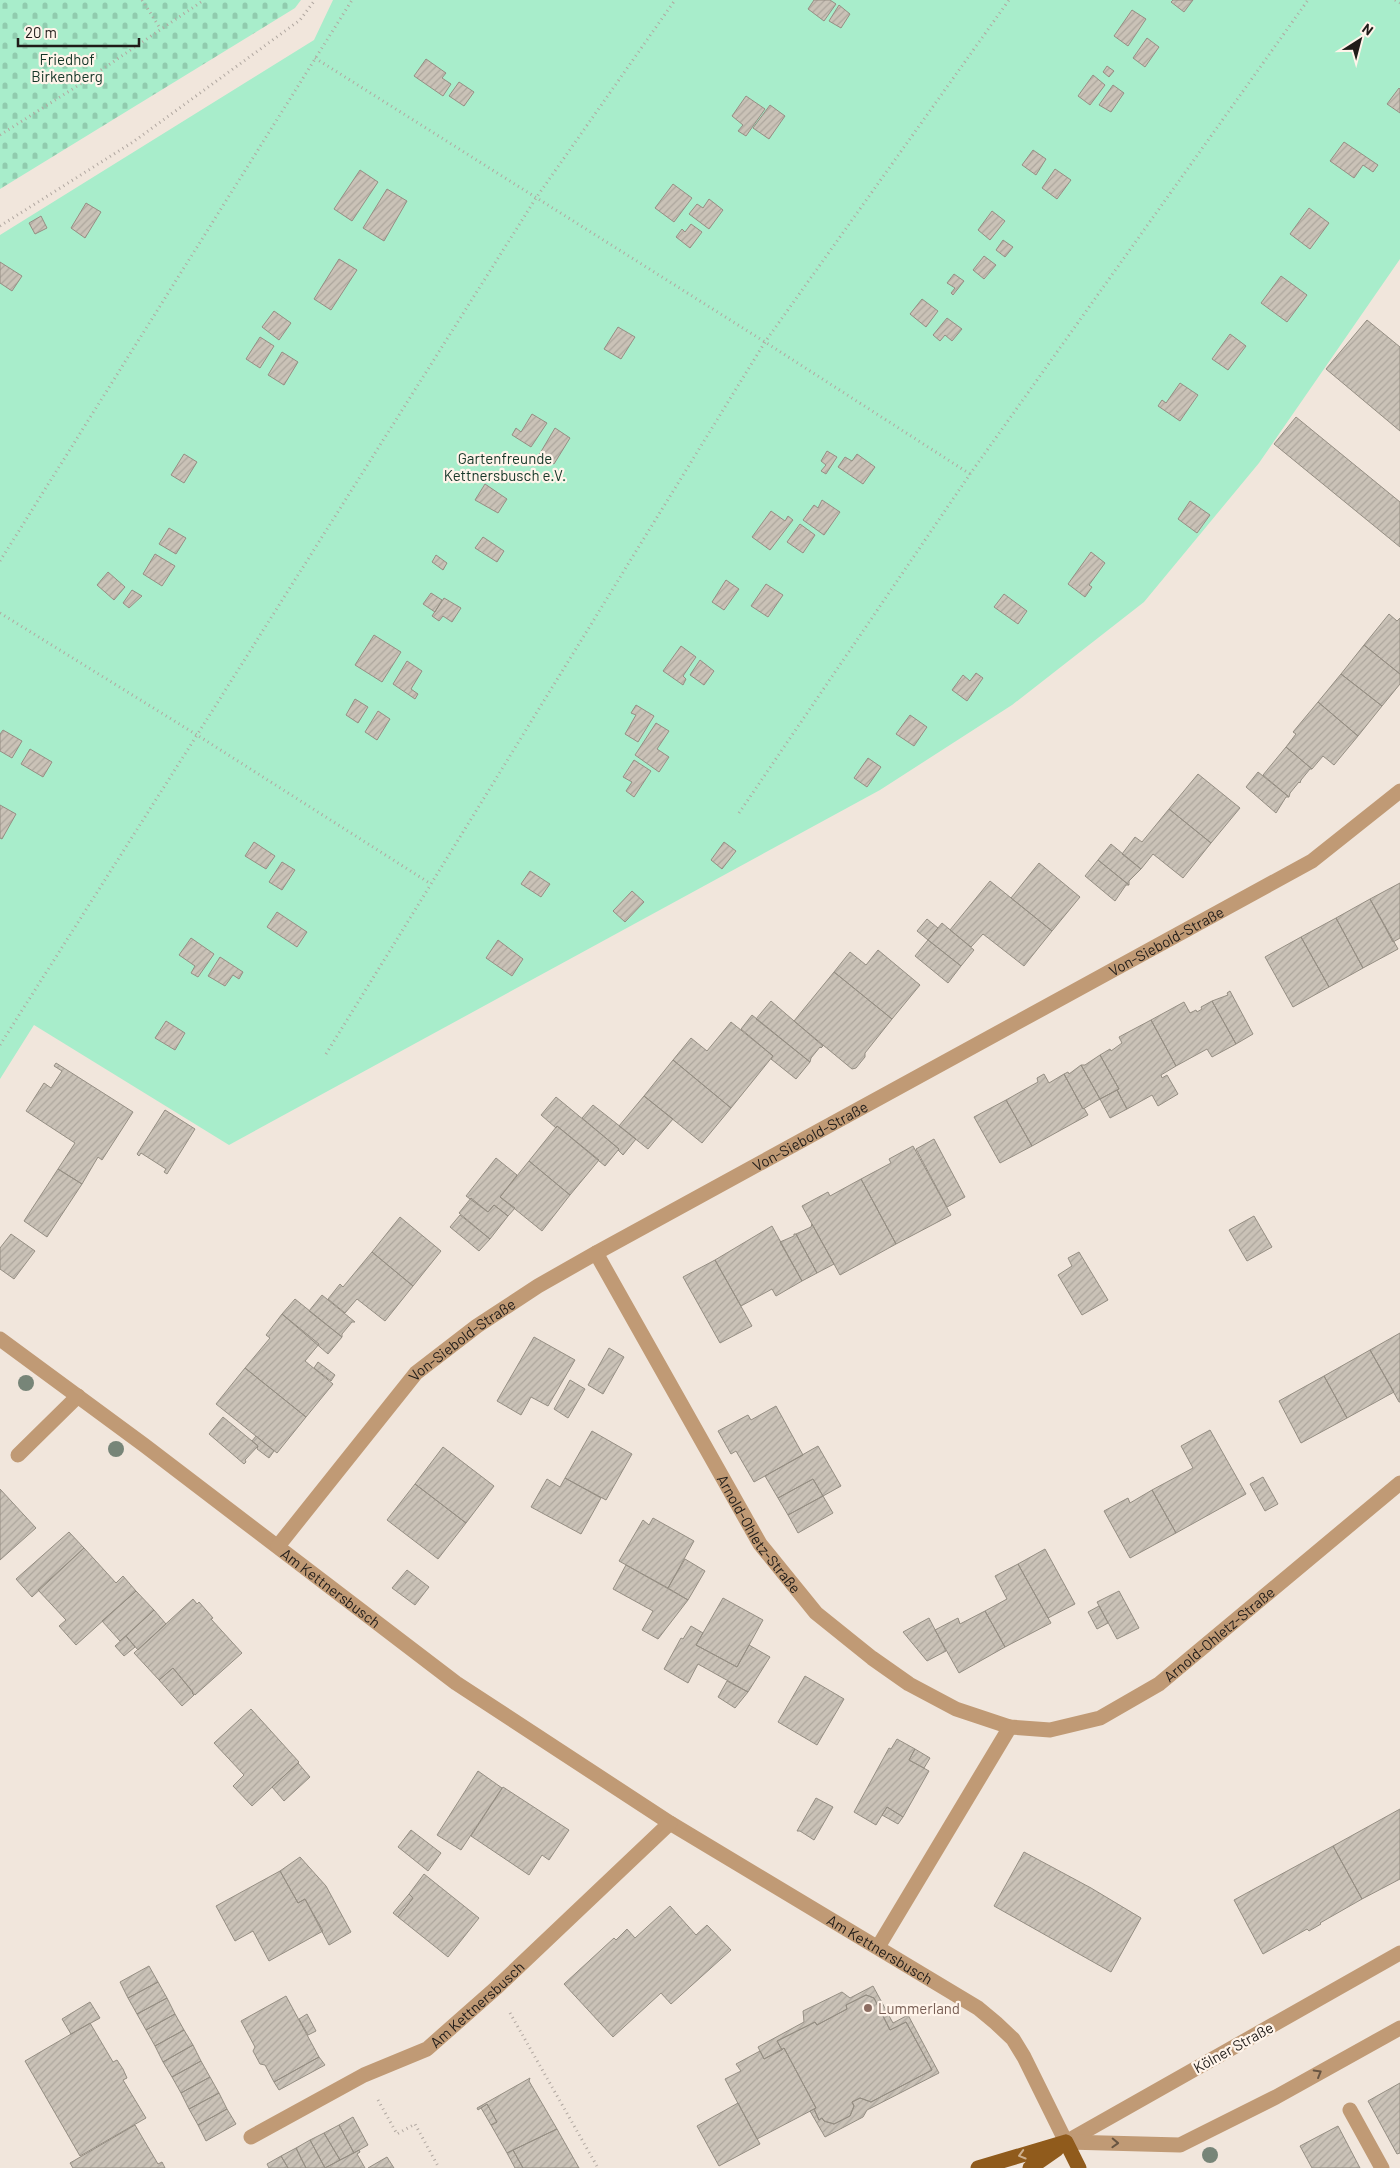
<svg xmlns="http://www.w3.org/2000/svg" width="1400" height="2168" font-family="Barlow,sans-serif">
<defs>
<pattern id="cemetery-stones" width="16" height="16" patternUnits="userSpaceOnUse" patternTransform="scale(1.25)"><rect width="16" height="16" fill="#a8edcb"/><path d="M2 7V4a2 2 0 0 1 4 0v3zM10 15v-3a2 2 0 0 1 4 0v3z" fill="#90cbae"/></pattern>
<pattern id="building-hatch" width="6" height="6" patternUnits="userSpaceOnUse" patternTransform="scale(1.25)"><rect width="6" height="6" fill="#cac2b7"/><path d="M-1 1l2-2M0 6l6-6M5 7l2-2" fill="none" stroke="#ada69d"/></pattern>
</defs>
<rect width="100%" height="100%" fill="#f1e6dc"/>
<path fill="url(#cemetery-stones)" d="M0,0H301L295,8L0,189Z"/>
<path fill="#a8edcb" d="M333,0H1400V259L1259,463L1144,602L1012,705L880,790L229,1145L34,1025L0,1079V235L314,40Z"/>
<path fill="url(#building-hatch)" stroke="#958e83" d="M814,0H830L836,4L824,21L808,9Z
M1173,0H1193L1184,12L1171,2Z
M839,5L850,14L841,28L829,21Z
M1132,10L1146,19L1128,46L1114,36Z
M1147,38L1159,47L1145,67L1133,58Z
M426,59L446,73L442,78L451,84L443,96L414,76Z
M1107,66L1114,71L1109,77L1103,72Z
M1093,75L1105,85L1090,105L1078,96Z
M459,82L474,92L464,106L449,96Z
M1113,85L1124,93L1111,112L1099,105Z
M1399,88L1400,89V113L1387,104Z
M746,96L765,109L746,136L738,131L743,125L732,116Z
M770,105L785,116L769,139L753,128Z
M1344,142L1378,165L1373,172L1363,165L1354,178L1330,161Z
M1033,150L1046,159L1036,175L1022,165Z
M1055,169L1071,180L1057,199L1042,188Z
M360,170L378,182L352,221L334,209Z
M673,184L692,198L674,222L655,208Z
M387,189L407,201L384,241L363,228Z
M709,199L723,210L709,229L689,214L697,204L703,208Z
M86,203L101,212L85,238L71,228Z
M1309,208L1329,223L1310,249L1290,234Z
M992,211L1005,221L990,240L978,230Z
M41,216L47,228L35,234L29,223Z
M691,224L702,232L690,248L676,237L682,229L685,232Z
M1003,240L1013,247L1005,257L996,250Z
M984,256L996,265L984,279L973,270Z
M339,259L357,270L331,310L314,299Z
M0,262L22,276L12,291L0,283Z
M954,274L964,281L953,295L951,293L955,288L947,283Z
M1281,276L1307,295L1287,322L1261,303Z
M922,299L938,311L926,327L910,314Z
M274,311L291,323L279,340L262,327Z
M947,318L962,329L952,341L945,335L940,341L933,335Z
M1367,320L1400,347V431L1326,369Z
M618,327L635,337L621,359L604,349Z
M1230,334L1246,346L1228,370L1212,359Z
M260,337L274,346L260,368L246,359Z
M282,352L298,362L284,385L268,375Z
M1180,383L1198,395L1180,421L1158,406L1162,400L1166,403Z
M532,414L547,423L531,447L512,435L516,428L521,432Z
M1296,417L1400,502V547L1274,444Z
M555,428L570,438L554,464L539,455Z
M827,451L837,457L826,474L821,471L826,465L821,461Z
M184,454L197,462L184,483L171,475Z
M857,454L875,467L863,484L838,467L845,457L852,461Z
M485,484L507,499L498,513L475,500Z
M822,500L840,512L824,535L803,520L814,505L818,508Z
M1190,501L1210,515L1197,533L1178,519Z
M771,511L785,521L788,516L793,520L770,550L752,537Z
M800,524L815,535L803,553L787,542Z
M169,528L186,538L176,554L159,544Z
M483,537L504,551L497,562L475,548Z
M1091,552L1105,563L1089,585L1092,587L1085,597L1068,584Z
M155,554L175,566L162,586L143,574Z
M436,555L447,563L443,570L432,562Z
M108,572L125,587L114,600L97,585Z
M726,580L739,589L724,610L712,602Z
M766,584L783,595L768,617L751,606Z
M132,590L142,596L129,608L123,603Z
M431,593L442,600L435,612L423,604Z
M1004,594L1027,611L1018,624L994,607Z
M444,598L461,608L452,622L443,616L439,621L432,616Z
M1389,614L1397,621L1400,618V674L1364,645Z
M374,635L401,652L382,682L355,665Z
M1364,645L1400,674V684L1382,706L1341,674Z
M681,646L696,657L683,676L686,679L683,685L663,671Z
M700,660L714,671L704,685L690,675Z
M407,661L422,671L411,689L418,694L415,699L393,684Z
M976,673L983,678L967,701L952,690L963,675L970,681Z
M1341,674L1382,706L1358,736L1318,702Z
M355,699L368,707L358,723L346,715Z
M1318,702L1358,736L1334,765L1323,756L1312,769L1286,747L1296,734L1293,732Z
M636,705L654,716L638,742L625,734L636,715L631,713Z
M378,711L390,719L377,740L365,732Z
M910,715L927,727L914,746L896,734Z
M656,723L669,731L657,749L669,757L659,772L635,755Z
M3,730L22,741L12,758L0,751V734Z
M1286,747L1312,769H1310L1301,780L1300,783L1299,782L1290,793L1289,797L1263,775Z
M30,749L52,762L43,777L21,764Z
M868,758L881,767L867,787L854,778Z
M634,760L651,771L634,797L626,791L632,782L623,777Z
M1258,772L1289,797H1286L1276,813L1246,787Z
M1198,774L1240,808L1211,843L1169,809Z
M0,805L16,814L2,839L0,838Z
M1169,809L1211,843L1183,878L1153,854L1141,869L1122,854L1135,837L1142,842Z
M254,842L275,856L266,869L245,856Z
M724,842L736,851L722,869L711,860Z
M1111,844L1141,869L1129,881V885L1098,860Z
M1098,860L1129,885H1126L1115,901L1085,876Z
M282,862L295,870L282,890L269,882Z
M1039,863L1080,897L1052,931L1011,898Z
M530,871L550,884L541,897L521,884Z
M990,881L1052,931L1024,966L983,934L971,947L950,930Z
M1400,883V938L1393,942L1370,899Z
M632,891L644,902L625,922L613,911Z
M1370,899L1398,949L1363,968L1336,918Z
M277,912L307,932L297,947L267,927Z
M1336,918L1363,968L1329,987L1301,937Z
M927,919L938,928L928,940L917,931Z
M942,923L974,950L961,966L928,940Z
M1301,937L1329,987L1293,1007L1265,957Z
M191,938L214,954L198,977L191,973L195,966L179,955Z
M498,940L523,959L512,976L486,958Z
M928,940L961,966L948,983L915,956Z
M878,950L920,985L892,1019L834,972L850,952L866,965Z
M220,957L243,972L239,979L233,975L225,986L208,976Z
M834,972L892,1019L865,1053V1057L856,1068L852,1069L794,1021Z
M1230,991L1253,1034L1236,1044L1212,1001L1228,995L1227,993Z
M771,1001L823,1046L821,1048L820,1047L811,1058L810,1062L756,1019Z
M1212,1001L1236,1044L1212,1057L1207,1049L1176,1066L1151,1020L1184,1002L1190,1013L1196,1010L1197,1012L1202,1009L1201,1007Z
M752,1015L810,1062L796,1079L771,1059L773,1056L741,1029Z
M1151,1020L1176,1066L1161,1075L1162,1078L1167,1075L1178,1094L1158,1106L1152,1095L1127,1109L1117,1090L1119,1089L1100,1055L1110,1049L1111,1051L1122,1043L1119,1037Z
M166,1021L185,1033L175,1050L155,1038Z
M731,1022L773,1056L731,1108L673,1060L691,1038L707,1051Z
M1100,1055L1119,1089L1100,1099L1081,1065H1085Z
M673,1060L731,1108L702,1143L644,1096Z
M56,1063L133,1112L102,1160L98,1157L82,1184L58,1169L75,1143L26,1111L44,1083L51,1088L62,1071L54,1066Z
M1081,1065L1100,1099L1083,1109L1064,1074L1068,1072L1069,1074Z
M1044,1074L1049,1083L1064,1074L1083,1109L1084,1108L1088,1115L1032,1146L1006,1100L1038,1082L1037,1078Z
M1117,1090L1127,1109L1110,1118L1100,1099Z
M644,1096L673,1119L648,1149L619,1126Z
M556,1097L619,1149L605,1166L557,1126L556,1128L541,1115Z
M1006,1100L1032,1146L1000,1163L974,1117Z
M593,1105L636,1139L623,1155L618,1150L619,1149L582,1118Z
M165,1110L195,1129L167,1174L164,1172L166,1169L141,1153L139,1156L137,1154Z
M557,1126L599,1160L570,1195L529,1161Z
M934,1139L965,1197L947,1207L916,1149Z
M913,1146L951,1215L896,1244L861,1179L891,1163L889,1159Z
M496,1158L517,1175L500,1197L515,1208L508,1216L494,1205L488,1212L466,1196Z
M529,1161L570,1195L542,1231L500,1197Z
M58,1169L82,1184L47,1237L24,1221Z
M861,1179L896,1244L840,1275L802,1206L828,1192L830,1196Z
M471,1198L488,1212L494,1205L508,1216L490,1239L459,1213Z
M460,1215L490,1239L479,1251L450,1227Z
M1254,1216L1272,1247L1247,1261L1229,1230Z
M400,1217L441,1251L413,1286L372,1252Z
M812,1224L834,1264L817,1273L796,1234L811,1227Z
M772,1226L802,1281L776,1296L772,1289L741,1306L715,1260Z
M11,1234L35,1251L14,1279L0,1269V1248Z
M794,1234H796L817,1273L802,1281L780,1242L794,1236Z
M372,1252L413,1286L385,1321L357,1299L345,1313L328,1299L340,1284L343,1287Z
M1079,1252L1108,1300L1082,1315L1058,1275L1072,1266L1068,1258Z
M715,1260L752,1326L720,1343L683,1277Z
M322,1295L355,1322H352L342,1334V1337L309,1311Z
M295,1299L342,1337L328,1354L282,1314Z
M282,1314L319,1344L305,1361L333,1384L306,1417L245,1368L270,1338L266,1335Z
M1400,1333V1402H1399L1370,1350Z
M534,1337L575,1360L548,1406L531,1397L521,1415L497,1401Z
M609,1348L624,1357L603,1394L588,1385Z
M1370,1350L1394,1392L1347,1418L1324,1376Z
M318,1362L335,1375L331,1381L314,1368Z
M245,1368L306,1417L277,1453L216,1404Z
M1324,1376L1347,1418L1301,1443L1279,1401Z
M570,1380L585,1389L568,1418L554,1409Z
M776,1406L803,1455L754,1482L736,1451L731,1454L718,1431L748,1415L751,1420Z
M223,1417L258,1446L245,1460L246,1462L244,1464L209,1434Z
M1210,1430L1246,1494L1176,1533L1152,1490L1193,1468L1181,1446Z
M592,1431L632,1454L606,1500L565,1478Z
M256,1436L274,1451L269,1458L257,1449L258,1446L252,1441Z
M818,1446L841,1486L823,1496L813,1479L778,1498L765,1476Z
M443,1447L494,1486L466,1523L415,1484Z
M1263,1477L1278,1504L1265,1511L1250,1484Z
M565,1478L601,1498L581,1534L531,1507L547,1479L560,1487Z
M813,1479L823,1496L788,1515L778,1498Z
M415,1484L466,1523L438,1559L387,1520Z
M0,1489L36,1528L0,1560Z
M1152,1490L1176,1533L1130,1558L1104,1511L1128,1498L1130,1503Z
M823,1496L833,1513L798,1533L788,1515Z
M653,1518L694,1541L668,1588L619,1561L643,1520L649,1525Z
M69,1532L84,1548L32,1597L16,1579Z
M84,1548L116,1583L123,1576L136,1591L76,1645L59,1626L66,1620L38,1590Z
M1045,1549L1075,1604L1048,1618L1018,1564Z
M685,1559L705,1571L688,1600L668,1588Z
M1018,1564L1051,1623L1005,1647L985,1611L1007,1599L995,1576Z
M626,1565L688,1600L658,1639L642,1630L653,1611L613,1589Z
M407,1570L429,1587L415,1605L392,1588Z
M136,1591L154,1610L120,1641L102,1621Z
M1119,1591L1139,1628L1117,1639L1097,1602Z
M723,1598L763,1620L737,1667L696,1645Z
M193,1599L197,1604L199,1602L213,1618L211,1619L242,1653L195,1695L173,1668L159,1680L134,1653Z
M1099,1606L1108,1623L1097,1629L1088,1612Z
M154,1610L166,1624L138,1650L126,1636Z
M985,1611L1005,1647L959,1673L935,1630L958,1618L960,1624Z
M929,1618L946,1651L927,1661L903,1632Z
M691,1626L703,1633L696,1645L737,1667L749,1645L770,1657L748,1692L698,1664L688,1683L664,1669L681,1638L683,1639Z
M126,1636L135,1647L124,1656L115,1646Z
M173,1668L193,1692L192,1693L194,1695L182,1706L159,1680Z
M805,1676L844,1699L817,1745L778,1722Z
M727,1681L748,1692L735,1708L718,1697Z
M251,1709L299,1762L252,1806L233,1786L244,1775L214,1743Z
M897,1739L915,1749L909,1760L929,1771L903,1817L887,1807L876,1825L854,1812L889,1748L891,1749Z
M915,1749L930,1758L924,1768L909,1760Z
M298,1763L310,1777L284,1801L272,1787Z
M478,1771L502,1788L461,1850L437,1835Z
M503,1787L569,1830L549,1860L542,1855L529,1875L471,1836Z
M816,1798L833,1807L814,1840L800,1831H797Z
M887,1807L903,1817L898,1824L882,1815Z
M1400,1809V1879L1362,1899L1333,1846Z
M411,1830L441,1853L428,1871L398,1847Z
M1333,1846L1362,1899L1320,1923L1321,1924L1309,1931L1307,1929L1263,1954L1234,1900Z
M1024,1852L1091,1888L1141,1918L1111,1972L994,1906Z
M300,1857L326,1886L351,1932L329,1945L305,1899L298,1903L280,1871Z
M280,1871L298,1903L305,1899L323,1931L269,1961L253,1931L235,1941L216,1906Z
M424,1874L479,1918L448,1957L398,1917L413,1898L409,1894Z
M409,1894L413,1898L398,1917L393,1913Z
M670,1906L696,1935L707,1925L731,1950L671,2004L661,1993L613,2037L564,1984L614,1938L616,1940L627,1929L635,1938Z
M149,1966L158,1982L128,1998L120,1982Z
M158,1982L167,1998L137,2014L128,1998Z
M873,1986L893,2023L908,2015L939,2073L867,2110L863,2117L825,2137L810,2111L814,2109L819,2120L822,2118L824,2121L834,2124L850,2116L854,2106L852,2102L860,2098L871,2102L932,2070L906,2022L890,2030L874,1998L866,1995L846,2005L847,2009L817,2025L815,2022L777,2041L782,2050L764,2059L758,2047L804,2022L803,2011L842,1992L850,1998Z
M866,1995L874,1998L890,2030L906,2022L932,2070L871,2102L860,2098L852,2102L854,2106L850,2116L834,2124L824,2121L822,2118L819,2120L814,2109L816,2108L784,2048L782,2050L777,2041L815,2022L817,2025L847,2009L846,2005Z
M286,1996L319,2057L274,2082L265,2065L260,2064L253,2051L255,2047L241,2021Z
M167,1998L175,2014L146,2030L137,2014Z
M90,2002L100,2018L71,2034L62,2019Z
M175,2014L184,2030L155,2046L146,2030Z
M307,2014L316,2031L308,2035L299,2019Z
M90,2023L113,2062L117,2060L123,2069L127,2078L123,2080L146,2118L80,2156L25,2061Z
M184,2030L193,2045L163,2062L155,2046Z
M193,2045L201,2061L172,2077L163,2062Z
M784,2048L816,2108L757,2139L725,2079L741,2071L736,2064L760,2051L764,2059Z
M319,2057L325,2065L279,2090L274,2082Z
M201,2061L210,2077L181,2093L172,2077Z
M210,2077L219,2093L189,2109L181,2093Z
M530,2078L529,2081L557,2129L507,2153L491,2125L497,2122L487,2104L478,2110L477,2108Z
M1400,2083V2153L1397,2154L1368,2101Z
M219,2093L227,2109L198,2125L189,2109Z
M738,2103L760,2144L719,2166L697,2126Z
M487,2104L497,2122L491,2125L481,2108Z
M227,2109L236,2124L206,2141L198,2125Z
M353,2117L368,2145L354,2153L339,2125Z
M135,2125L158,2164L162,2162L165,2168H73L70,2163Z
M339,2125L354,2153L340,2160L324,2133Z
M1338,2126L1360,2168H1312L1300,2146Z
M557,2129L579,2168H523L513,2150Z
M324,2133L340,2160L325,2168L310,2140Z
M310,2140L325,2168H306L296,2148Z
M296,2148L306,2168H288L281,2156Z
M359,2150L360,2152L357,2154L365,2168H325Z
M513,2150L523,2168H515L507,2153Z
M281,2156L288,2168H269L267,2164Z
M387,2157L394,2168H368Z"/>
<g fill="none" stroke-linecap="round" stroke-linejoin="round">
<path stroke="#b1a8a1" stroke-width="3" stroke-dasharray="1 4" stroke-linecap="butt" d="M142,0L160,28
M1395,0L1400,3
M315,58L765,342L970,474
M0,135L82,83L204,0
M0,226L133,142L300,20L315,0
M0,561L352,0
M0,613L197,735L536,198L675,0
M739,813L970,474L1308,0
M0,1045L197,735L431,884L765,342L1009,0
M326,1054L431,884
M510,2013L598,2168
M378,2100L397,2134L415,2124L439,2168"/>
<g stroke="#c09a75" stroke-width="15">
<path id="s1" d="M596,1253L760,1544L816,1613L872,1658L909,1684L956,1709L1010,1727L1050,1730L1100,1718L1159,1684L1400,1483"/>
<path id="s2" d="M0,1339L144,1445L456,1683L670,1823L978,2008L996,2023L1013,2039L1024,2057L1066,2142"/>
<path d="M18,1455L78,1396"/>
<path id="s3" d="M278,1546L416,1373L477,1326L538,1286L596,1253L1312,861L1400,791"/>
<path d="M878,1947L1010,1727"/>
<path d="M1350,2110L1382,2168"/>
<path id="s4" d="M251,2137L364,2075L427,2049L496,1988L670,1823"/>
<path d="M1066,2142L1400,1953"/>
<path d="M1067,2142L1180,2145L1276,2097L1400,2028"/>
</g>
<path stroke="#905b1c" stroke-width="15" d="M1066,2142L1079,2168
M978,2168L1066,2142
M1030,2168L1057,2149"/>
</g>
<g fill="#778578">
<circle cx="26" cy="1383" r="8"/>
<circle cx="116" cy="1449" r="8"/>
<circle cx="1210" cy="2155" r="8"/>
</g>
<defs><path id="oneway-chevron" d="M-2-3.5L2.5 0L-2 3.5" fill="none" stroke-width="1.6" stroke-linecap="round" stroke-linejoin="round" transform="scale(1.25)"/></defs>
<g stroke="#685542">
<use href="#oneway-chevron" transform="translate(1318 2073) rotate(-30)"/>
<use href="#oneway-chevron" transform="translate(1115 2143) rotate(2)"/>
</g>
<use stroke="#cdaf8d" href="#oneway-chevron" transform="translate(1022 2155) rotate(164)"/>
<circle fill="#8d6e63" stroke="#fff4ea" stroke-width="2" cx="868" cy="2008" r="5"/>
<g text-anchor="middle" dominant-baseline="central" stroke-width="4.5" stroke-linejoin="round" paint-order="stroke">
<g font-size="15" fill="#143627" stroke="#fff4ea">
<text x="67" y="59">Friedhof<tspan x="67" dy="17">Birkenberg</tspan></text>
<text x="505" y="458">Gartenfreunde<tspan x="505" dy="17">Kettnersbusch e.V.</tspan></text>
</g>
<g font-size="15" fill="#201c19" stroke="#fff4ea">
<text stroke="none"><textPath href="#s3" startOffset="1088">Von-Siebold-Straße</textPath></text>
<text stroke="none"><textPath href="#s3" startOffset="682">Von-Siebold-Straße</textPath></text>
<text stroke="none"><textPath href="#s3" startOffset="278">Von-Siebold-Straße</textPath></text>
<text stroke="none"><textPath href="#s1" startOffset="325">Arnold-Ohletz-Straße</textPath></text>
<text stroke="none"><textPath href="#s2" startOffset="414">Am Kettnersbusch</textPath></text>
<text stroke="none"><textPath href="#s1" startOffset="888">Arnold-Ohletz-Straße</textPath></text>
<text stroke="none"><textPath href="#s2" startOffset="1072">Am Kettnersbusch</textPath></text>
<text stroke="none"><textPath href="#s4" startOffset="264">Am Kettnersbusch</textPath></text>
<text transform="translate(1233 2047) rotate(-29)">Kölner Straße</text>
</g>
<g font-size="15" fill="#785e54" stroke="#fff4ea" text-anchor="start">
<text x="878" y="2008">Lummerland</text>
</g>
</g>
<g transform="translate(1360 40) rotate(36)" stroke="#fff4ea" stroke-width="4" paint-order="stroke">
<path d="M0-4L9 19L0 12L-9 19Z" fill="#201c19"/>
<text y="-8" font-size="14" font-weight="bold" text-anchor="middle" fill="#201c19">N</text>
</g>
<path d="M18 38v8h121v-8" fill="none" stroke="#201c19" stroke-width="2.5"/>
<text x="25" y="38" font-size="15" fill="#201c19" stroke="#fff4ea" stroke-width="4" paint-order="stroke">20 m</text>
</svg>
